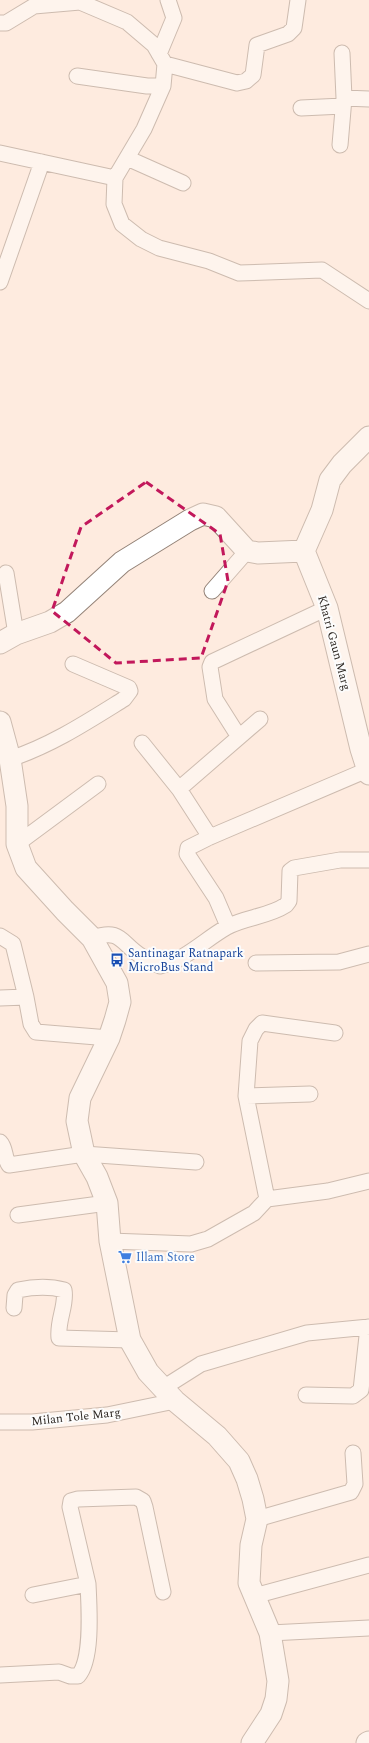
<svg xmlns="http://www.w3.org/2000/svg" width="369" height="1743" font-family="Spectral,serif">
<rect width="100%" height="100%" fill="#feebdf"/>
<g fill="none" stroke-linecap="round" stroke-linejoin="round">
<g stroke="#938277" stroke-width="17">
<path id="street" d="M0,23H6L34,6L80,2L127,22L154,45L165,64L163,86L144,129L115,178L114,204L122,224L141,239L159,248L209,261L239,273L322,270L369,301
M159,54L174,18L168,0
M165,64L237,83L246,81L253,75L257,45L288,34L294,28L298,0
M77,76L147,86H163
M344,98L369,99
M301,108L343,106
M340,145L344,98L342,53
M0,153L115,178
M127,158L183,183
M0,282L42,162
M6,573L16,634
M212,591L247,551
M239,737L215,699L210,667L212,662L327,608
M142,743L179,789L210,837
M10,759C52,745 87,722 124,699L130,691L129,688L73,664
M179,789L260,719
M17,844L98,784
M228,926L216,898L187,854L188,848L210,837L367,770
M0,936L13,944L26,997
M92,938C122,928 120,943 141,956C147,960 154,963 160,966C187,959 204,940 227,927C245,917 268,917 286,905L289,901L290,871L294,868L340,860H369
M256,963L339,962L369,954
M0,998L26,997L31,1024L36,1032L109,1038
M246,1096L310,1094
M0,1142C6,1148 4,1158 9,1165L84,1154L196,1162
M267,1199L246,1096L250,1041L256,1029L262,1023L335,1033
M18,1215L107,1203
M110,1241L191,1244L208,1239L254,1213L267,1199L328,1191L369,1181
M14,1308L15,1295L18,1290C33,1287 49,1286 64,1290C67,1305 57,1320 59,1338L130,1340
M163,1388L201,1364L307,1333L369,1327
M306,1395L353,1396L361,1390L368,1327
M0,1422H32L107,1415L175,1401
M257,1519L351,1492L355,1484L353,1453
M88,1584L70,1507L71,1501L78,1499L136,1497L143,1501L145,1507L163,1592
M254,1596L369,1565
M270,1633L369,1628
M0,1675L59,1672L70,1676H78C93,1660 89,1606 88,1584L33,1595"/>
</g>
<g stroke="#938277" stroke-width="23">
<path id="secondary" d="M369,437L342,464L330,480L322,510L304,551L327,608L361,749L369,774
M0,643L16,634L50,622L67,612L122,562L190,520L203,514L216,517L247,551L258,553L304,551
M0,722L10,759L17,806V844L26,868L65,911L92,938L117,983L120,1002L115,1020L109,1038L80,1098L77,1121L84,1154L97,1177L107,1203L110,1241L130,1340L148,1372L175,1401L217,1436L239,1461L247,1479L253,1499L257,1519L251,1545L249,1583L270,1633L278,1681L276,1699L271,1714L252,1743
M367,1743L369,1742"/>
</g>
<use href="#street" stroke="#fff" stroke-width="15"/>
<use href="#secondary" stroke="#fff" stroke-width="21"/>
</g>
<path d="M0 0H369V1743H0ZM146,482L220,534L228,581L201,658L116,663L52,611L81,527Z" fill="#feebdf" fill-opacity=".55" fill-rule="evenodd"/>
<path fill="none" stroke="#c2185b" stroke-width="3" stroke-dasharray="8 5" stroke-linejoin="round" d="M146,482L220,534L228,581L201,658L116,663L52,611L81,527Z"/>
<defs>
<g id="bus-bare" transform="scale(1.08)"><path d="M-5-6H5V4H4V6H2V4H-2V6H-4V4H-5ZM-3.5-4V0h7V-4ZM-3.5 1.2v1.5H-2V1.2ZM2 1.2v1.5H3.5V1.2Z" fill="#1a4fb4" stroke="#fcfcfc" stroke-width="2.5" paint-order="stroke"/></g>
<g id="supermarket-bare" transform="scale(1.08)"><path d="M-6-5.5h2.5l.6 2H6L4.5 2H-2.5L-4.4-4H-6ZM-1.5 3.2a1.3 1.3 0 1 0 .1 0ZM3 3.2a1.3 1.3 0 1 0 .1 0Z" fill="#3f7fe0" stroke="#fcfcfc" stroke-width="2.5" paint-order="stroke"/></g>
</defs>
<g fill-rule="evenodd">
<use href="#bus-bare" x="117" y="960"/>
<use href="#supermarket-bare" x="125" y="1257"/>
</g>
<g text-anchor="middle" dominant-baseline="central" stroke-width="4" stroke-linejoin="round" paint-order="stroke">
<g font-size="12" fill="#251f1a" stroke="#fcfcfc">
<text transform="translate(334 643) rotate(75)">Khatri Gaun Marg</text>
<text transform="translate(76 1417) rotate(-6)">Milan Tole Marg</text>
</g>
<g font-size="12" fill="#164399" stroke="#fcfcfc" text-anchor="start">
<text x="128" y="953">Santinagar Ratnapark<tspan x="128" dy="14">MicroBus Stand</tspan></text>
</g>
<g font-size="12" fill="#366cbe" stroke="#fcfcfc" text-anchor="start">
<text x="136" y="1257">Illam Store</text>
</g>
</g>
</svg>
